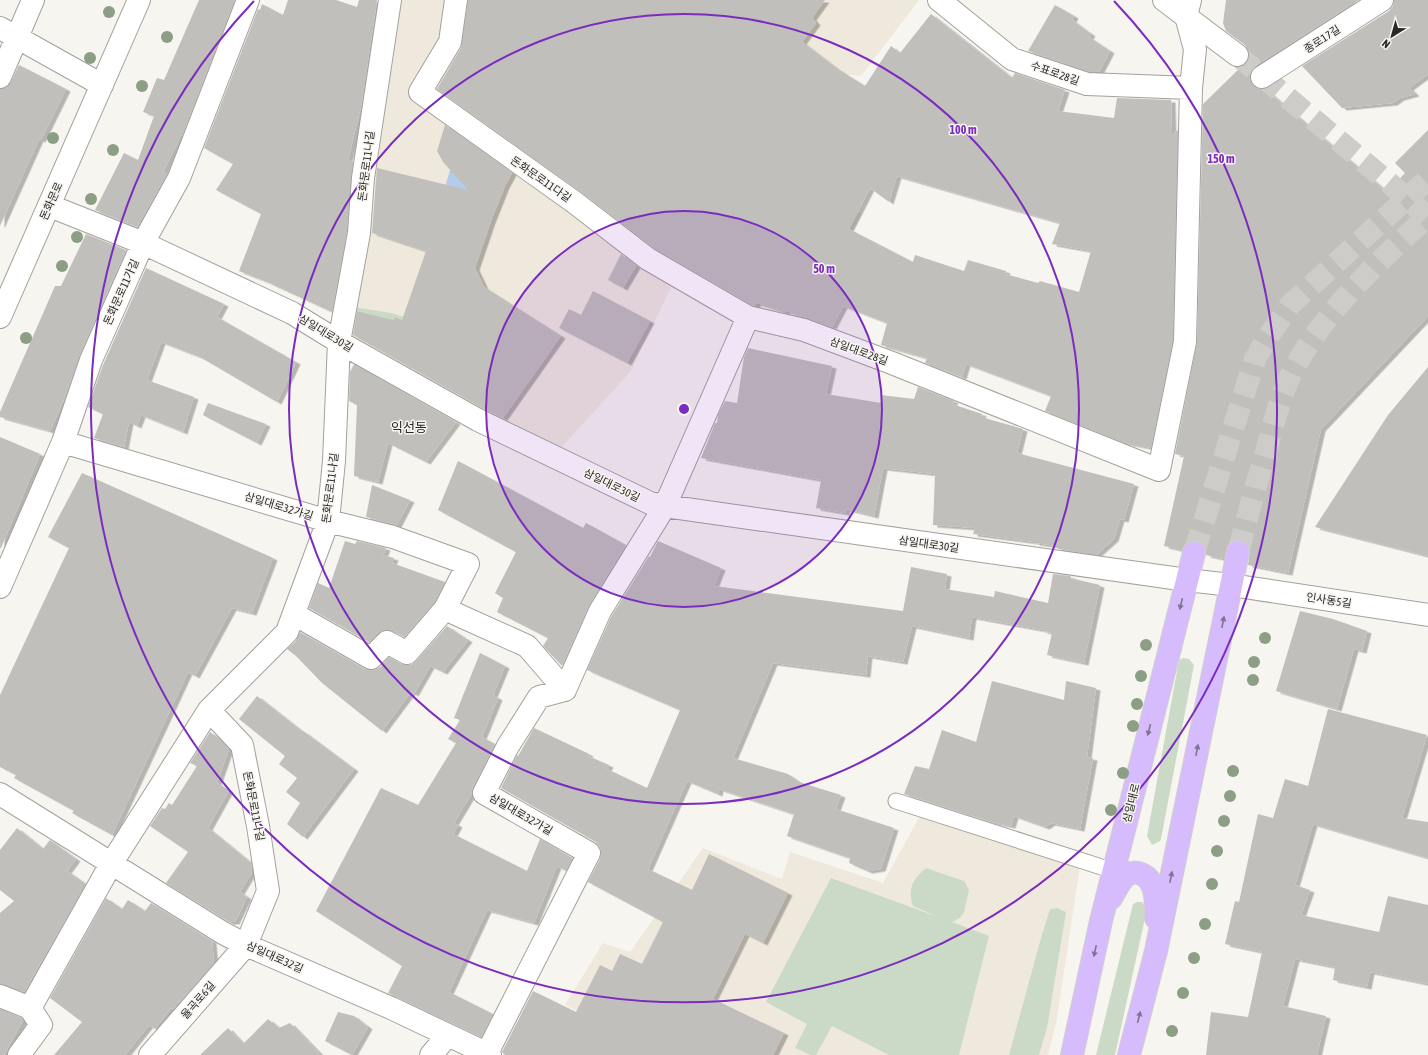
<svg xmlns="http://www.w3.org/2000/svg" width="1428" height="1055" font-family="'Asap Condensed','Noto Sans KR',sans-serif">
<defs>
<filter id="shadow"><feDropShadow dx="4.5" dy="2.5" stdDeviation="0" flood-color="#0004"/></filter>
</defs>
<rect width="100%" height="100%" fill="#f7f5f0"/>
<path fill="#efe9dd" d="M392,0H919L861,76L842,74L795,179L862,214L805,324L752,326L675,279L630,372L546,464L344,354Z
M922,812L1081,860L1056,1024L1048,1055H668L565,1005L603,943L630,952L703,848L782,879L790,852L883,883Z"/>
<path fill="#cadac6" d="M353,307L391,313L421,322L418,326L395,317L388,328L376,316L351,309Z
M1183,658L1189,659L1194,665L1161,839L1160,841L1152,845L1147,836L1179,660Z
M926,868L964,881L969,890L964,912L960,918L952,922L989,936L959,1055H889L832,1026L816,1055H811L795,1048L807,1024L766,1002L831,878L938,917L913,906C907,889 913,879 926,868Z
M1137,902H1142L1147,909L1115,1055H1096L1133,904Z
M1057,908L1066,912L1047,1028L1039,1055H1009L1041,938L1050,909Z"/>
<path fill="#b5cbeb" d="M450,170L475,180L478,205L444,191Z"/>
<path fill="#c1bfbb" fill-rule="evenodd" filter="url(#shadow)" d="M199,0H235L182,136L181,135L163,172L167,174L137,227L95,210L124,153L138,160L154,116L143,112L157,78L164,80Z
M288,0H336L357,7L359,0H377L362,102L348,160L353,162L347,231L332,312L265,281L239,271L261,214L216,190L233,164L204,148L258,9L260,10L262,4L283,15Z
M468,0H825L812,18L816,23L802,42L836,68L865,86L891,46L900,53L931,14L1012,78L1015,73L1065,90L1058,111L1114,118L1117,98L1171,100L1172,135L1178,130L1173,341L1151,448L1122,442L1045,411L1051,396L966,364L962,377L925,363L927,358L881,345L887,323L843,306L832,327L786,311L785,312L757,303L754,306L655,249L581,192L437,89L461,48ZM897,176L1060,223L1052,244L1091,251L1079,292L1040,281L1038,283L1005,274L1006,271L968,260L964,271L915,255L913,262L849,229L870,188L889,202Z
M1226,0H1359L1255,66L1251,72L1250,78L1251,83L1256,88L1262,89H1265L1387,192L1405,173L1395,163L1428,130V316L1321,429L1288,573L1248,565L1250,548L1247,543L1241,540H1234L1228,544L1224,559L1206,555V549L1203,544L1197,541H1190L1185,544L1182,550L1164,546L1184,456L1175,454L1197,342L1203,104L1241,67L1247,63L1252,55L1249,53L1245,45L1226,31L1223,23Z
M1394,0H1428V74L1409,88L1415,94L1400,98L1393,103L1342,108L1302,66L1389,11L1393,6Z
M1055,5L1074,16L1072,20L1091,34L1089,37L1110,51L1099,72H1089L1028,51Z
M19,65L66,89L41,140L39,139L0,226V89L7,87L11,82Z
M445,125L512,173L505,186L491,221L475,268L484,287L561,336L503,418L484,409L353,335L357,311L393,320L395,317L402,320L426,251L372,233L377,168L468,190L443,162L437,151Z
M86,234L126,250L80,355L65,397L50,431L0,417V412L16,375L55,286H61Z
M621,254L636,266L623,288L608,280Z
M146,268L224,304L217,317L296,362L277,402L200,357L161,342L147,380L194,397L183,432L141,415L137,426L129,422L124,447L94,438L103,414L88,407L103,365Z
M593,291L650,321L627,363L559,328L569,309L581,315Z
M748,348L832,366L826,394L881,403V395L914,399L918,387L954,401L952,404L982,414L981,417L1023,429L1017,453L1134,484L1124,520L1120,519L1114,539L1096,555L1058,549V546L1035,543V542L973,534L975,528L933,525L935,474L883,468L874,516L846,509L845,513L816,508L821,480L701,458L715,423H717L718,415L725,401L737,403L744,357Z
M354,364L456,422L426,462L388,443L378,482L354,476L357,405L349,401L350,372Z
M1428,367V556L1315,527L1388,415Z
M208,403L266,424L257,443L203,415Z
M0,437L40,454L1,548H0Z
M458,461L583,528L586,523L626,545L589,605L562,666L543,646L548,638L497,612L503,598L495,593L516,552L438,510Z
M82,473L273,558L252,613L232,608L195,676L188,672L112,835L72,813L74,811L14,778L16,775L0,767V695L69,548L48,537Z
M372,485L410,500L397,525L366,517Z
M345,541L355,544L357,541L386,548L383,555L394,558L392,563L445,582L435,602L404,637L393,631L386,630L378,633L369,642L309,608L318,583L329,588Z
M658,541L721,568L714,586L903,611L911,567L947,574L945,589L994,597L995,591L1048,603L1053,574L1071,576L1070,578L1100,585L1084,663L1047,655L1052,633L1043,631V630L972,617L969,638L912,626L903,662L868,656L866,675L773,663L733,758L788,774L799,782L841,795L836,809L894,828L881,869L868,871L849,863L850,858L787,836L794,814L719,789L718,794L687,781L648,869L692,890L709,854L788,893L763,943L745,934L713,999L784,1033L773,1055H505L502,1052L533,991L576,1012L600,965L612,971L620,954L642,964L663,922L588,882L600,859L601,853L600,847L596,842L501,788L517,755L518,756L534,728L589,754L588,756L609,765L607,769L647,788L680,710L587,670L611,617L649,556L650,557Z
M1300,611L1333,619L1367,631L1362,651L1354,649L1337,709L1276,691Z
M447,626L468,640L443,672L430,666L414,694L411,692L382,731L322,683L296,656L287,649L296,641L300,632L365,669L373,670L380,667L389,657L401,664L407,665L412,664L416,661Z
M480,653L505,666L493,695L498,698L482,737L495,744L473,787L472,793L454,823L458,825L453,834L527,871L540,839L572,858L566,871L557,866L534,923L487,910L449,992L493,1014L481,1037L388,993L402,966L316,911L381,788L418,805L456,743L448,739L460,720L454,718Z
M992,681L1064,700L1066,681L1096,688L1087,757L1093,758L1080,829L1051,823L1045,827L1014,816L1011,826L992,822L904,794L915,766L929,769L942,730L976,742Z
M257,696L303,732V731L354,769L303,837L287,824L300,803L286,792L297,778L279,764L285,756L239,719Z
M1328,709L1427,735L1402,818L1428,822V858L1313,824L1295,885L1310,890L1301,915L1379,932L1388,896L1428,905V984L1370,972L1367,987L1333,980L1335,967L1295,959L1283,1006L1326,1016L1317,1055H1206L1211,1012L1248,1017L1262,952L1225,944L1235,901L1239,902L1258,814L1273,818L1285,779L1308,786Z
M210,732L220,739L229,749L217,783L229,790L208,828L251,863L252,872L240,892L247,897L235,922H229L166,883L188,852L150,826L162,808L165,809L169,803L172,805L197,766L190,763Z
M17,828L43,849L50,840L76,859L67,871L86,884L24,992L0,984V913L14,901L0,890V850Z
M106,898L122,909L128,900L145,911L151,903L212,941L214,963L180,1002L179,1001L173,1009L171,1008L155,1029L149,1025L125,1055H54L82,1022L50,998Z
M0,1009L22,1018L23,1020L4,1055H0Z
M338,1012L354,1016L368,1027L352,1055L325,1041Z
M268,1019L279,1028L290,1023L321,1055H200L228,1028L243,1044Z"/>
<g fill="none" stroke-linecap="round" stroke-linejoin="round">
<path stroke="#ceccc8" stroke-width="22" stroke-dasharray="22 11" stroke-linecap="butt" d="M1237,55L1407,198L1427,217"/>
<path stroke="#ceccc8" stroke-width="22" stroke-dasharray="22 11" stroke-linecap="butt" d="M1238,552C1247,518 1256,485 1266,452C1272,431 1277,408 1285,388C1313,321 1376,264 1428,216
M1194,553L1255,359L1266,340L1290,305L1428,179"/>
<g stroke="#a3a19d" stroke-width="17">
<path id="lane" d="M896,801L1114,871"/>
</g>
<g stroke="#a3a19d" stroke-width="24">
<path id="street" d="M456,0L450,42L420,92L574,202L648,259L748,317L804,330L892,363L1159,470L1185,342L1191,88L1195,49L1186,16L1190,0
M939,0L1012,59L1087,84L1191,88
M0,28L102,85
M0,77L33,0
M1262,77L1382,0
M50,206L143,243L292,313L339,342L478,420L650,503L665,506L1187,580L1231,585L1428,615
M63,442L328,521L393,537L468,564L445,609L527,646L565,690L539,697L508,746L484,793L589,853L487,1053
M0,587L63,442L91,360L143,243L179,178L248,0
M294,614L371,658L387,642L407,653L445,609
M565,690L600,611L665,506L748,317
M0,794L223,933L246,945L391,1008L490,1055
M0,996L30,1008
M19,1055L41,1025L30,1008L111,864L209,710L287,632L328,521L334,461L339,342L359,233L363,178L390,0
M150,1055L246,945L268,891L258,826L242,745L209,710
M431,1055L448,1035"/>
</g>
<g stroke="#a3a19d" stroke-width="24">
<path id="secondary" d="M1164,0L1237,55
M0,317L139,0"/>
</g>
<g stroke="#d0d0cf" stroke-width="24">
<path id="primary" d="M1111,898C1115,892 1120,880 1127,875C1131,872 1137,872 1141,874C1157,880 1156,903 1156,918
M1072,1055L1101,921L1194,553
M1129,1055L1156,951L1238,552"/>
</g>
<use href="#lane" stroke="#fff" stroke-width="15"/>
<use href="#street" stroke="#fff" stroke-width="22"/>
<use href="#secondary" stroke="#fff" stroke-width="22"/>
<use href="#primary" stroke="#d6bcfd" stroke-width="22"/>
</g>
<g fill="#8c9e83">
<circle cx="109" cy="12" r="6"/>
<circle cx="167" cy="37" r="6"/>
<circle cx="90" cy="58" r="6"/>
<circle cx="142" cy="86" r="6"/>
<circle cx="53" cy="138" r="6"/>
<circle cx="113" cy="150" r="6"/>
<circle cx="91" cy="199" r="6"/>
<circle cx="77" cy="237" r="6"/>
<circle cx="62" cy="266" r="6"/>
<circle cx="26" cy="338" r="6"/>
<circle cx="1265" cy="638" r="6"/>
<circle cx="1146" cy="645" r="6"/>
<circle cx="1254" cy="662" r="6"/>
<circle cx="1141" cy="676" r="6"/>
<circle cx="1253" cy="680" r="6"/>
<circle cx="1137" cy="704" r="6"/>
<circle cx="1133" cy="726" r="6"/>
<circle cx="1233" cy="771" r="6"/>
<circle cx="1123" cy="773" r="6"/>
<circle cx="1230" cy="796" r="6"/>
<circle cx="1111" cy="810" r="6"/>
<circle cx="1224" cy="821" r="6"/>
<circle cx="1217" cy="851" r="6"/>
<circle cx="1212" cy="884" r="6"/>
<circle cx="1205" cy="924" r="6"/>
<circle cx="1194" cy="958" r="6"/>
<circle cx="1183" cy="993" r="6"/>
<circle cx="1172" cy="1031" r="6"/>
</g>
<defs><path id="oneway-solid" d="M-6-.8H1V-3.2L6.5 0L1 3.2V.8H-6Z"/></defs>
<g fill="#807292">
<use href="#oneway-solid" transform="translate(1181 604) rotate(104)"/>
<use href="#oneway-solid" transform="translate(1223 622) rotate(-79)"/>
<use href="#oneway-solid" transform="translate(1149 730) rotate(104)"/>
<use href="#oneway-solid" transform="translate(1197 750) rotate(-79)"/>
<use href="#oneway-solid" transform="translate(1171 877) rotate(-79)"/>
<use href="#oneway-solid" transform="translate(1095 951) rotate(102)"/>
<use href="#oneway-solid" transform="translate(1139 1017) rotate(-76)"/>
</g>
<circle cx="684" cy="409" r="198" fill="#7b2cbf" fill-opacity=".12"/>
<g fill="none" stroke="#7b2cbf" stroke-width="2">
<circle cx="684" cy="409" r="198"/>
<circle cx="684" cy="409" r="395"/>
<path d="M1114 1A593 593 0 1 1 254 1"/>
</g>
<g text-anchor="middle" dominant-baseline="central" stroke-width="3" stroke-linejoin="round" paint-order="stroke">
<g font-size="11" fill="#292827" stroke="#f7f5f0">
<text transform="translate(1322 39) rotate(-33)">종로17길</text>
<text transform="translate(1055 73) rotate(19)">수표로28길</text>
<text transform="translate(366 166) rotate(-83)">돈화문로11나길</text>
<text transform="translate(541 179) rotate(35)">돈화문로11다길</text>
<text transform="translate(51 201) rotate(-66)">돈화문로</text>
<text transform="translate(121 292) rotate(-66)">돈화문로11가길</text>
<text transform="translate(326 333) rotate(31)">삼일대로30길</text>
<text transform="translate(859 351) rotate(20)">삼일대로28길</text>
<text transform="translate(612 485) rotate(26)">삼일대로30길</text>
<text transform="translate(330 488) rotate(-83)">돈화문로11나길</text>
<text transform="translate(279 506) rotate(17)">삼일대로32가길</text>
<text transform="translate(929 544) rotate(8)">삼일대로30길</text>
<text transform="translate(1329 600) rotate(9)">인사동5길</text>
<text transform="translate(1131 803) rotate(-76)">삼일대로</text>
<text transform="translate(254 806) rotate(79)">돈화문로11나길</text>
<text transform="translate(521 814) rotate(30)">삼일대로32가길</text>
<text transform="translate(275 957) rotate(24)">삼일대로32길</text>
<text transform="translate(198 1000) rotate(-49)">율곡로6길</text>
</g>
<g font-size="13" fill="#292827" stroke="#f7f5f0">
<text x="409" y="427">익선동</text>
</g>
</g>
<circle cx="684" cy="409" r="6" fill="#7b2cbf" stroke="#f7f5f0" stroke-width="2"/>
<g font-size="12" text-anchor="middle" font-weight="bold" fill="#7b2cbf" stroke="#f7f5f0" stroke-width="3" stroke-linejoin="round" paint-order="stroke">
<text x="963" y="134">100 m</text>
<text x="1221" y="163">150 m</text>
<text x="824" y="273">50 m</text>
</g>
<g transform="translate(1392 36) rotate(217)" stroke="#f7f5f0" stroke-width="3" paint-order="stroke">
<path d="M0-3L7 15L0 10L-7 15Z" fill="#292827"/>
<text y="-6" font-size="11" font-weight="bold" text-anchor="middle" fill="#292827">N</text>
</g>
</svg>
